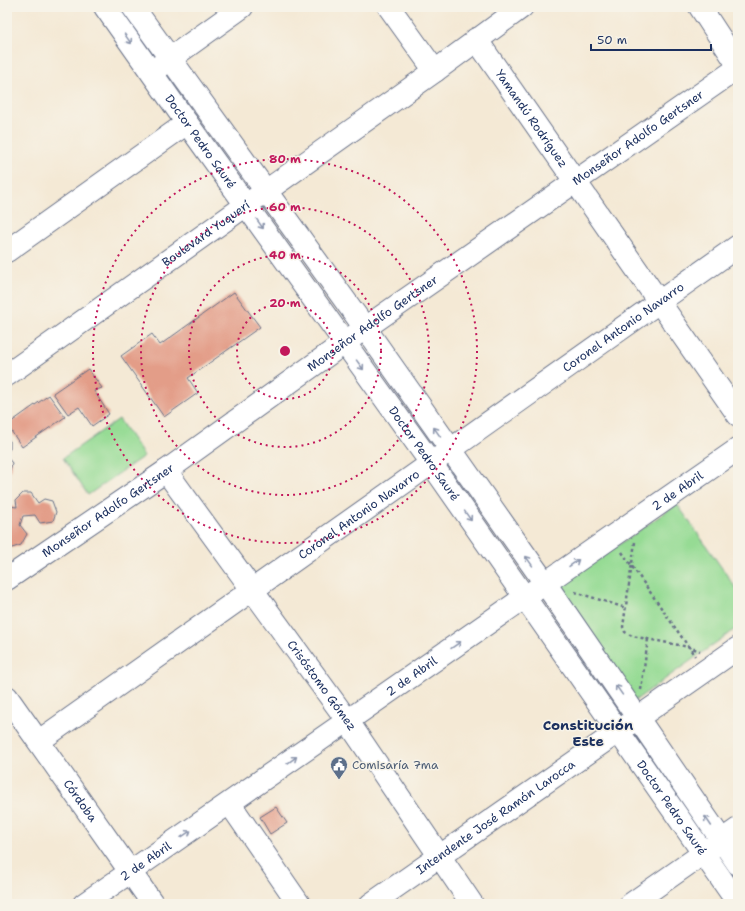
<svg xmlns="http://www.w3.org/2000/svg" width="745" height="911" font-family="'Shantell Sans',sans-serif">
<rect width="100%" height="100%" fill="#f7f3e8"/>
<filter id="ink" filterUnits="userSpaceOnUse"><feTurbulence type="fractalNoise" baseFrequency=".025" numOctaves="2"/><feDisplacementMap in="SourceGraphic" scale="8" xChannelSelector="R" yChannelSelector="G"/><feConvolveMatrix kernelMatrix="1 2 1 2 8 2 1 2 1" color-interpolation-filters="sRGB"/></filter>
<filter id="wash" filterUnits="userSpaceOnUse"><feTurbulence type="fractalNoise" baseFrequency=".012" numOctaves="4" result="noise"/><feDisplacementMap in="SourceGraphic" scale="16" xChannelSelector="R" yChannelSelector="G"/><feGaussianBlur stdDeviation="0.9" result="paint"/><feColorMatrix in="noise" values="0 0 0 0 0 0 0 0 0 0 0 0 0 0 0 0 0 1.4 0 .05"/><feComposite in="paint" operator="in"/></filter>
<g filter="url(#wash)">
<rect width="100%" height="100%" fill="#f4e9d5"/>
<path fill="#96db94" stroke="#588579" d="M119,419L144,456L88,495L63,458Z
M677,504L738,591V627L633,702L554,590Z"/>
<g id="blocks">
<path fill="#e39d88" d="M234,292L260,327L188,378L198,393L164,417L121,356L152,334L160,345Z
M88,369L102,388L94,391L109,414L92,426L79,407L68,414L53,393Z
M49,395L65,417L22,447L7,425Z
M7,439L10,441V449L7,452Z
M7,457L12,463L10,471L7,473Z
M23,493H31L38,503L44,499L52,501L56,512L53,521L40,523L35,515L23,516L20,525L27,534L21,545L12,548L7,542V508L9,506L17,507L16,500Z
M276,807L287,823L270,834L260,817Z"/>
</g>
</g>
<g filter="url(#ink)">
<use href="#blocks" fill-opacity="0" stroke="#677088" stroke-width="1"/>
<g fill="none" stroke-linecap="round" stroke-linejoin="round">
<g stroke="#677088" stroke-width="24">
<g id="minor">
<path id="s1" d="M105,7L187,123L431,463L738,903"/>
<path d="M133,7L365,328L545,583L738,864"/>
<path d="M389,7L435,71"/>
<path d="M700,7L738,65"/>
<path id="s2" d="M476,39L738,415"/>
<path d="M157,68L242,7"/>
<path d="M7,251L187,123"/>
<path id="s3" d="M7,375L435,71L522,7"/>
<path id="s4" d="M166,471L347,720L472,904"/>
<path id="s5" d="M7,579L166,471L365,328L738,68"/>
<path id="s6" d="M7,697L153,904"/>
<path id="s7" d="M39,741L738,246"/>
<path d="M230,804L299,904"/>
<path id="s8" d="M84,904C303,753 520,600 738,449"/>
<path id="s9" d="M371,904L738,648"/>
<path d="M631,904L738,829"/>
</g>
</g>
<path stroke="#677088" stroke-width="2.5" stroke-dasharray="3 3" stroke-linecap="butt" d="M635,542L623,627L625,632L632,636L689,647L700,651
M622,552L695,656
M575,592L626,608
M641,690L648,639"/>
<use href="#minor" stroke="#fff" stroke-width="22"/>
</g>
<defs><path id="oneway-shaft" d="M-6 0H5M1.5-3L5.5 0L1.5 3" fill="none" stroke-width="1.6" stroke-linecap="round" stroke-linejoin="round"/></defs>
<g stroke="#8d97ae">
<use href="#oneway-shaft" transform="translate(128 39) rotate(55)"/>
<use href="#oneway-shaft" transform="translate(260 224) rotate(55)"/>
<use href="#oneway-shaft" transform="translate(360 365) rotate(54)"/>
<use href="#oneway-shaft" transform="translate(437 432) rotate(-125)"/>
<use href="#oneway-shaft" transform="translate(468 516) rotate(55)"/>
<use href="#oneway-shaft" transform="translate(529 561) rotate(-125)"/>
<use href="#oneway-shaft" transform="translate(574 563) rotate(-35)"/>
<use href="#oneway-shaft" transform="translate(456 645) rotate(-35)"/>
<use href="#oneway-shaft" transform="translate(619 690) rotate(-125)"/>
<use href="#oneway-shaft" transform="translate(292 760) rotate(-36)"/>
<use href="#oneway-shaft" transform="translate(708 821) rotate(-124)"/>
<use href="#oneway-shaft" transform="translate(186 834) rotate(-34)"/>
</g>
</g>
<g fill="none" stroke="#c2185b" stroke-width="2" stroke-dasharray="2 4">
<circle cx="285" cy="351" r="48"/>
<circle cx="285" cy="351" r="96"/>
<circle cx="285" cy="351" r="144"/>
<circle cx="285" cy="351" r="192"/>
</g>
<defs>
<g id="civic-pin" transform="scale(0.9)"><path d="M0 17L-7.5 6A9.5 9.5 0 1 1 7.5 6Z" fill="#5c6f8a" stroke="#f7f3e8"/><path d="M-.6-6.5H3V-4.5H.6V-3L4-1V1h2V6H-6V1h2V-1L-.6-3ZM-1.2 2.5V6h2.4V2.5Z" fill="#fff"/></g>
</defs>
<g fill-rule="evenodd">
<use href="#civic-pin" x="339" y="765"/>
</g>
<g text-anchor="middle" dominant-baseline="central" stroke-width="3" stroke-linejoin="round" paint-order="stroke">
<g font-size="12" fill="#1b2f5e" stroke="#f7f3e8">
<text stroke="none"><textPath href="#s2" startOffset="97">Yamandú Rodríguez</textPath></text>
<text stroke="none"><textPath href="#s5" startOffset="770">Monseñor Adolfo Gertsner</textPath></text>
<text stroke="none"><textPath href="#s1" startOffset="165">Doctor Pedro Sauré</textPath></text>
<text stroke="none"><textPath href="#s3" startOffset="244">Boulevard Yuquerí</textPath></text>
<text stroke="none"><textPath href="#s5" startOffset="446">Monseñor Adolfo Gertsner</textPath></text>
<text stroke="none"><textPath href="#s7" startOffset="716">Coronel Antonio Navarro</textPath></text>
<text stroke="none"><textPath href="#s1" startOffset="549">Doctor Pedro Sauré</textPath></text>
<text stroke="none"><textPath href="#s8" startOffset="723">2 de Abril</textPath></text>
<text stroke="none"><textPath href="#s5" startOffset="122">Monseñor Adolfo Gertsner</textPath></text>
<text stroke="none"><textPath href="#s7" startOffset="392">Coronel Antonio Navarro</textPath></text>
<text stroke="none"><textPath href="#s8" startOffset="399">2 de Abril</textPath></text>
<text stroke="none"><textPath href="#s4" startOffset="265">Crisóstomo Gómez</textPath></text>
<text stroke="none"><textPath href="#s6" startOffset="127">Córdoba</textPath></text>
<text stroke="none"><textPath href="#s1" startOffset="981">Doctor Pedro Sauré</textPath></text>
<text stroke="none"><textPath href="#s9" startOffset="152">Intendente José Ramón Larocca</textPath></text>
<text stroke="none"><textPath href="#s8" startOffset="75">2 de Abril</textPath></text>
</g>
<g font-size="12" fill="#4e5e75" stroke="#f7f3e8" text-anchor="start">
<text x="352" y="765">Comisaría 7ma</text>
</g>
<g font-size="14" font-weight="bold" fill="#1b2f5e" stroke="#f7f3e8">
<text x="588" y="725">Constitución<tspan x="588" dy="16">Este</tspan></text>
</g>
</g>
<circle cx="285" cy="351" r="6" fill="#c2185b" stroke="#f7f3e8" stroke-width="2"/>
<g font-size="12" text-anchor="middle" font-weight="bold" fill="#c2185b" stroke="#f7f3e8" stroke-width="3" stroke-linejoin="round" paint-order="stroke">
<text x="285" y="163">80 m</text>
<text x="285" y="211">60 m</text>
<text x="285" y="259">40 m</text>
<text x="285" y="307">20 m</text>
</g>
<rect width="745" height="911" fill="none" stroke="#f7f3e8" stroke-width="24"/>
<path d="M591 44v6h120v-6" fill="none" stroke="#1b2f5e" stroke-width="2"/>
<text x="597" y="44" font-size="12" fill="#1b2f5e" stroke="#f7f3e8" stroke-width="3" paint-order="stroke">50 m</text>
</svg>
